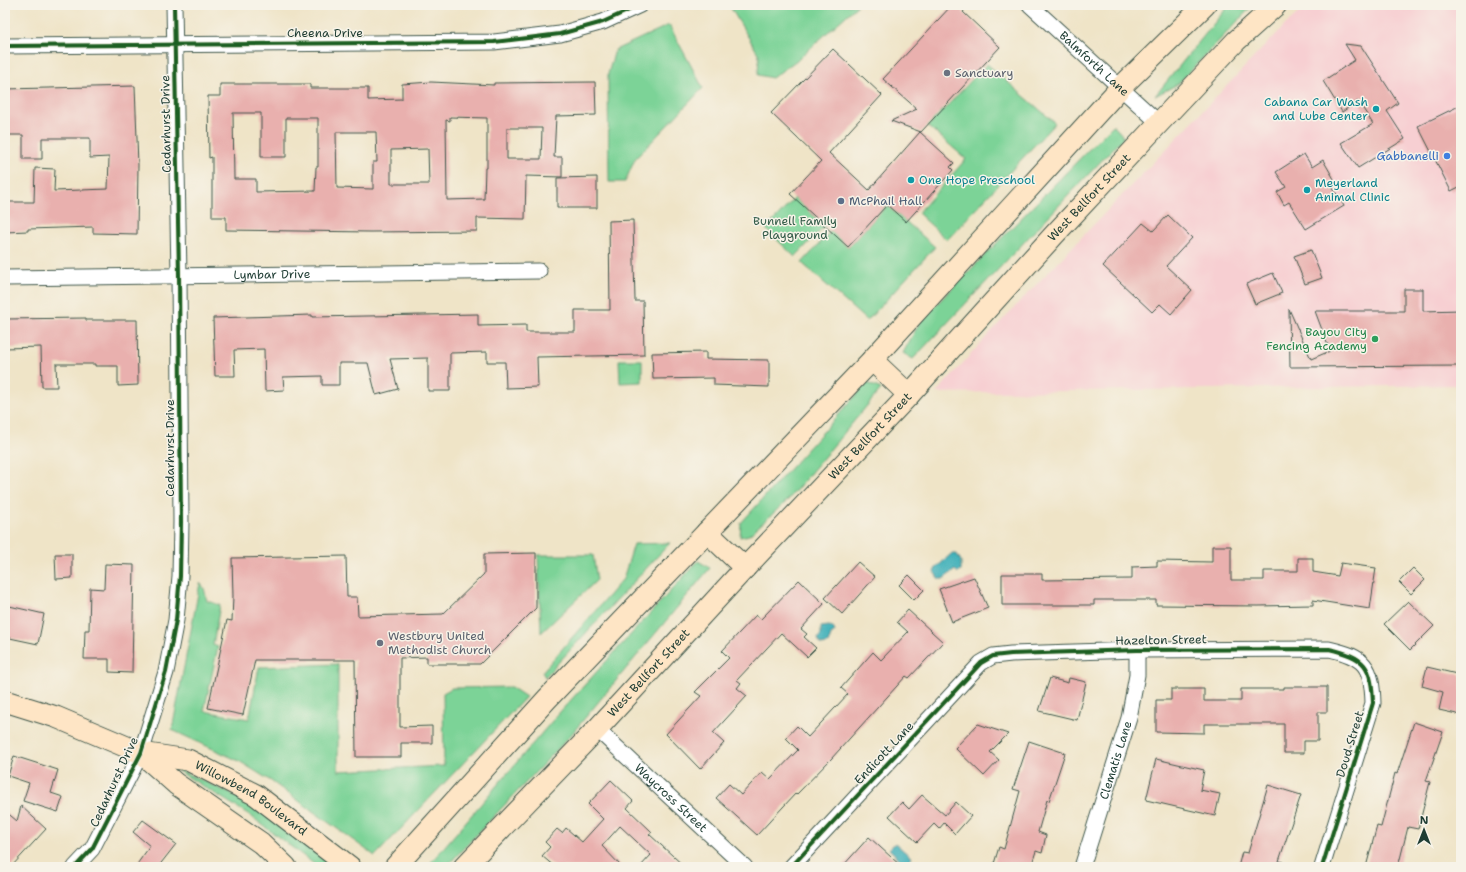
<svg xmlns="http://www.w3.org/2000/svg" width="1466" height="872" font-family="'Shantell Sans',sans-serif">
<rect width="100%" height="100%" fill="#f7f3e8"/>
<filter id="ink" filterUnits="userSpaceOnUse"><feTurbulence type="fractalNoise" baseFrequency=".025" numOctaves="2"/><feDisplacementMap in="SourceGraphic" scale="8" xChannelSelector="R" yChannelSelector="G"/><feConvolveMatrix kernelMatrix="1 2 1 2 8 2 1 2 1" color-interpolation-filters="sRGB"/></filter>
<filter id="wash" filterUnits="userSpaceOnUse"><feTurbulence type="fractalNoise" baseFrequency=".012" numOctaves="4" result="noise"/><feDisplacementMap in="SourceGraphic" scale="16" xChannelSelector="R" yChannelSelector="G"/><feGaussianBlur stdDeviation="0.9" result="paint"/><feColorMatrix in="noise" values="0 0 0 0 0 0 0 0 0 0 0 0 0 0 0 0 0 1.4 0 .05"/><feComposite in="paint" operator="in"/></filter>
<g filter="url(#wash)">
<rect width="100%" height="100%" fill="#efe4c7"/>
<path fill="#f7cfd2" d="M1307,5H1461V385L936,393L990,333L1285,25Z"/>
<path fill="#7cd397" stroke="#4e8866" d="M729,5H858L797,60L772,78L758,75L759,55Z
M1229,5H1253L1178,84L1155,96Z
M669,25L703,88L635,159L625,182H609L608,74L615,50Z
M987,64L1055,123L947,240L918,213L966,159L928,126Z
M1113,125L1124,137L913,359L903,353L921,320Z
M795,198L825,226L795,257L766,229Z
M887,205L935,247L867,321L802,263L831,231L848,247Z
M619,360H642V382L620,383Z
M867,383L881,389L787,501L749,535L740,537L741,523Z
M670,543L545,677L542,672L623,579L634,544Z
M538,555H593L597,580L541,633Z
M698,561L710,568L570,736L446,867H427L559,713Z
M200,583L204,588L207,601L220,605L213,645L218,647L204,711L249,719L259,667L338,664V771L444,766L443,693L452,688L511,687L526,697L375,856L271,781L239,761L172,730Z
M167,764L242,799L341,867H318L248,814Z"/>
<path fill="#40b0b9" stroke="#307676" d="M951,554H957L961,561V571L958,573L955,570L943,579H939L934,572L936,568Z
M829,626L833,627L835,632L831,635L828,644L821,645L818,639L821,634V627Z
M895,843L912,858L906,865L889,849Z"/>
<g id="blocks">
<path fill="#e9b0ae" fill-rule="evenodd" d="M952,5H969L963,12L1000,47L921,132L891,121L917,109L883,79Z
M1345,44L1361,46L1398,103L1387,111L1405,139L1358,168L1341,143L1373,124L1358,101L1342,112L1323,81L1355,60Z
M833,49L882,95L829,153L869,190L920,132L954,163L950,167L953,170L906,222L887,205L848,247L790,194L821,161L771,113Z
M431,82L494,85V83L595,82L596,115L556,116L554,157H562V177L526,176L525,219L477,218V231L370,232L226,230V217H212V157L209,158L208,96H220V84H310V88H368V100L402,99V84ZM233,113H261V157H286V118H318V167H316L315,191L256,192V179H234ZM450,117L487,118V168H485L484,199L447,200L446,120L450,121ZM507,128H542L541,159H507ZM336,132H376L377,162H373V189L337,188ZM428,149L429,184H391V150Z
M135,86L138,165L137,234L93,233V227L28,229V231L5,232V202H34L35,168L55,169L54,191L108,189L109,157L90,158V138H42V159H23V135H5V89Z
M1461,105V186L1451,191L1418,126Z
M1304,154L1312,167L1323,160L1334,179L1329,182L1344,206L1306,229L1289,202L1284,205L1277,192L1286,187L1276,172Z
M597,177V208H557V178Z
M1168,215L1192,238L1166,266L1192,290L1171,314L1160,304L1152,312L1103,266L1143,223L1153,231Z
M633,220L635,301H643L644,355L537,357L538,387L506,388L505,362H487V352L450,353V391H428V358L390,359L398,389L376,395L368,363H339V385H322V376L283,377L284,390L265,391L264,349L234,350L235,376H215L213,318L312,315V317L478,314V326L526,325V332H575V310H610L609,221Z
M1311,250L1322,278L1305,284L1294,256Z
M1273,273L1282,293L1255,304L1246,284Z
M1404,289H1423V311L1461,310V366L1290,367L1289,309L1311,359L1330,351L1315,311H1404Z
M86,318V320H137L138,385L118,386V366H95V364H56L57,387H42L41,347L5,348V319Z
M706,352V359L769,360V387L714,385V378L653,379L652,353Z
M1212,546H1231V580H1264V571H1298V558H1313V572L1338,576L1341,563L1376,568L1370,609L1313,600V605L1258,606L1156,605V600H1094V605H1002V574H1042V580L1132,579V567L1157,566V561L1212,562Z
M536,553V608L480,664H427V657L400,658V727L432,726V743H401V757H356L355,660H255L243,715L208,708L227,620L232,621L233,596L232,558L346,556L347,597H357L358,616L443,614L484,574V554Z
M55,554H72V578L56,579Z
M858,562L875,577L842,614L825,598Z
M105,564L134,565L132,673L109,672V659H84L85,630H89L90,588L104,589Z
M1413,568L1425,580L1411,594L1399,582Z
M909,575L924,590L914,600L899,585Z
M974,577L988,608L952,622L939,589Z
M799,580L824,604L801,629L807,634L804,637L816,648L807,657L781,633L737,680L741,683L737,688L747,696L713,733L724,743L700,769L666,734L701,696L695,692L729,658L722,651L756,615L761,619Z
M1408,601L1434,626L1410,650L1384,624Z
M5,605L44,614L38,644L5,637Z
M908,610L943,642L909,678L906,676L831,759L797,794L796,793L757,835L716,798L729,784L741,795L762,772L770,779L798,750L786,738L797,726L808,737L848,694L841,688L873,652L881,660L908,632L897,622Z
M1427,667L1461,675V715L1439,710L1443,692L1422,686Z
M1050,678L1068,683L1069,678L1086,682L1077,720L1039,711Z
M1284,687H1327V712H1318V741H1304V753H1284V724H1204V733L1156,732V700H1171V689H1204V701H1241V689H1284Z
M1414,722L1443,732L1426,781L1430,782L1418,829L1408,827L1398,867H1366L1377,826L1381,827L1395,773L1397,774Z
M978,724L1008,734L990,752L999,760L984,776L955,748Z
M1029,741L1065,753L1049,801L1047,800L1038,832L1046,835L1042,853L1036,851L1031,867H993L999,847L1004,849L1020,791L1013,789Z
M14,756L58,770L51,793L63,797L58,812L23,801L29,783L8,776Z
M1156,759L1204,770L1200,790L1220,794L1215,816L1146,800Z
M611,780L633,801L627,808L652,832L649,834L685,867H640L651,855L620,826L602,846L622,867H555L542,856L550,847L545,842L557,829L562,833L566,828L582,842L603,819L588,804Z
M1268,785L1301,795L1279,861L1283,862V867H1238L1242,852L1248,853Z
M922,795L945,815L956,802L971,816L955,834L944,823L939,829L934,824L917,842L889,816L902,802L909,809Z
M21,806L46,829L11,867H5V811L17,821Z
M143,820L176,844L158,867H135L150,846L133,832Z
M869,837L902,867H842Z"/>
</g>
</g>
<g filter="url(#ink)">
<use href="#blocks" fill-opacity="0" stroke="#3e564a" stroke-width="1"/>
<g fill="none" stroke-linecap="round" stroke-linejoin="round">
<g stroke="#3e564a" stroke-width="17">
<g id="street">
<path id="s1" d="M1030,5L1159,123"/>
<path d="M5,46L494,42L560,34L603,22L640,5"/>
<path id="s2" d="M5,278L539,271"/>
<path id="s3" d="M597,729L745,867"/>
<path d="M75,867L92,849L141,753L166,672L176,620L180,576L181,522L179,275L174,5"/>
<path d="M791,867L981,663L993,656L1011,654L1137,650L1329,649C1365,657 1372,666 1373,703L1322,867"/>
<path id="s4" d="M1082,867L1129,718L1137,675V650"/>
</g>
</g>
<g stroke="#3e564a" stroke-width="23">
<g id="secondary">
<path d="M872,360L909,395"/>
<path d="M707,532L745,568"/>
<path id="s5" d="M5,701L56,717L141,753L188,760L256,795L350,867"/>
<path d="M141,753L176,784L261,843L286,867"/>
<path d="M395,867L547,699L872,360L1121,87L1205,5"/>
<path id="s6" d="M464,867L597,729L745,568L909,395L1054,235L1159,123L1236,41L1276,5"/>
</g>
</g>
<use href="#street" stroke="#fff" stroke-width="15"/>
<use href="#secondary" stroke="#fee5c5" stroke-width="21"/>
<g stroke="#f7f3e8" stroke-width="6">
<path id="cycleway" d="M5,46L494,42L560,34L603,22L640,5
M75,867L92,849L141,753L166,672L176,620L180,576L181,522L179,275L174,5
M791,867L981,663L993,656L1011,654L1137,650L1329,649C1365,657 1372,666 1373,703L1322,867"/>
</g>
<use href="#cycleway" stroke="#1b5e20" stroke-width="4"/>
</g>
</g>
<g fill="#6b7280" stroke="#f7f3e8" stroke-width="1.5">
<circle cx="947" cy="73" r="4"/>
<circle cx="380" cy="643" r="4"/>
</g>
<g fill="#0f9aa8" stroke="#f7f3e8" stroke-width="1.5">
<circle cx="1376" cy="109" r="4"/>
<circle cx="911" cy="180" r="4"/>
<circle cx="1307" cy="190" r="4"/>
</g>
<circle fill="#3f7fe0" stroke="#f7f3e8" stroke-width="1.5" cx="1447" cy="156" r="4"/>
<circle fill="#5c6f8a" stroke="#f7f3e8" stroke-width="1.5" cx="841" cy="201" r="4"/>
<circle fill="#2e9e5b" stroke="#f7f3e8" stroke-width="1.5" cx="1375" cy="339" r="4"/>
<g text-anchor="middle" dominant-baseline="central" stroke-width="3" stroke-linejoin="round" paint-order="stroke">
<g font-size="12" fill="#1f3d34" stroke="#f7f3e8">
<text x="325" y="33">Cheena Drive</text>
<text stroke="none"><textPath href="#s1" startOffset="87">Balmforth Lane</textPath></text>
<text transform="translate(166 124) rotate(-91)">Cedarhurst Drive</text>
<text stroke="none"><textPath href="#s6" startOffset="916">West Bellfort Street</textPath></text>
<text stroke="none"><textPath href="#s2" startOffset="267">Lymbar Drive</textPath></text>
<text stroke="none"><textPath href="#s6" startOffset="592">West Bellfort Street</textPath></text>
<text transform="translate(170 448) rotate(-90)">Cedarhurst Drive</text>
<text transform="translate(1161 640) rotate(-1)">Hazelton Street</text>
<text stroke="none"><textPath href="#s6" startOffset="268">West Bellfort Street</textPath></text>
<text transform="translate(1350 744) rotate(-73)">Doud Street</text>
<text transform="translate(884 753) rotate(-47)">Endicott Lane</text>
<text stroke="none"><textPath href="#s4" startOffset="112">Clematis Lane</textPath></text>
<text transform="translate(114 782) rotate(-65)">Cedarhurst Drive</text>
<text stroke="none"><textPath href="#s3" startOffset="101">Waycross Street</textPath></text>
<text stroke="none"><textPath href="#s5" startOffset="267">Willowbend Boulevard</textPath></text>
</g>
<g font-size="12" fill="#5b616d" stroke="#f7f3e8" text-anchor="start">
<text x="955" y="73">Sanctuary</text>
<text x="388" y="636">Westbury United<tspan x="388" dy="14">Methodist Church</tspan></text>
</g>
<g font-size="12" fill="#0d838f" stroke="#f7f3e8" text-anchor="start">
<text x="1368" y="102" text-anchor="end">Cabana Car Wash<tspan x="1368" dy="14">and Lube Center</tspan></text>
<text x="919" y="180">One Hope Preschool</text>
<text x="1315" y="183">Meyerland<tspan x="1315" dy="14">Animal Clinic</tspan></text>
</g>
<g font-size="12" fill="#366cbe" stroke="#f7f3e8" text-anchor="end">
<text x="1439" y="156">Gabbanelli</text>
</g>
<g font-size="12" fill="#4e5e75" stroke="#f7f3e8" text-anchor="start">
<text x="849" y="201">McPhail Hall</text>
</g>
<g font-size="12" fill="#325b48" stroke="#f7f3e8">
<text x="795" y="221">Bunnell Family<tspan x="795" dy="14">Playground</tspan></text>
</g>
<g font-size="12" fill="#27864d" stroke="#f7f3e8" text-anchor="end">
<text x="1367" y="332">Bayou City<tspan x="1367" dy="14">Fencing Academy</tspan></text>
</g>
</g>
<rect width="1466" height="872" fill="none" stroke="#f7f3e8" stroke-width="20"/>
<g transform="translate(1424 830)" stroke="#f7f3e8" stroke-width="3" paint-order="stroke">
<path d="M0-3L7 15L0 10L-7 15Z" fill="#1f3d34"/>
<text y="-6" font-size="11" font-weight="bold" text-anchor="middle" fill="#1f3d34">N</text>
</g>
</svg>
